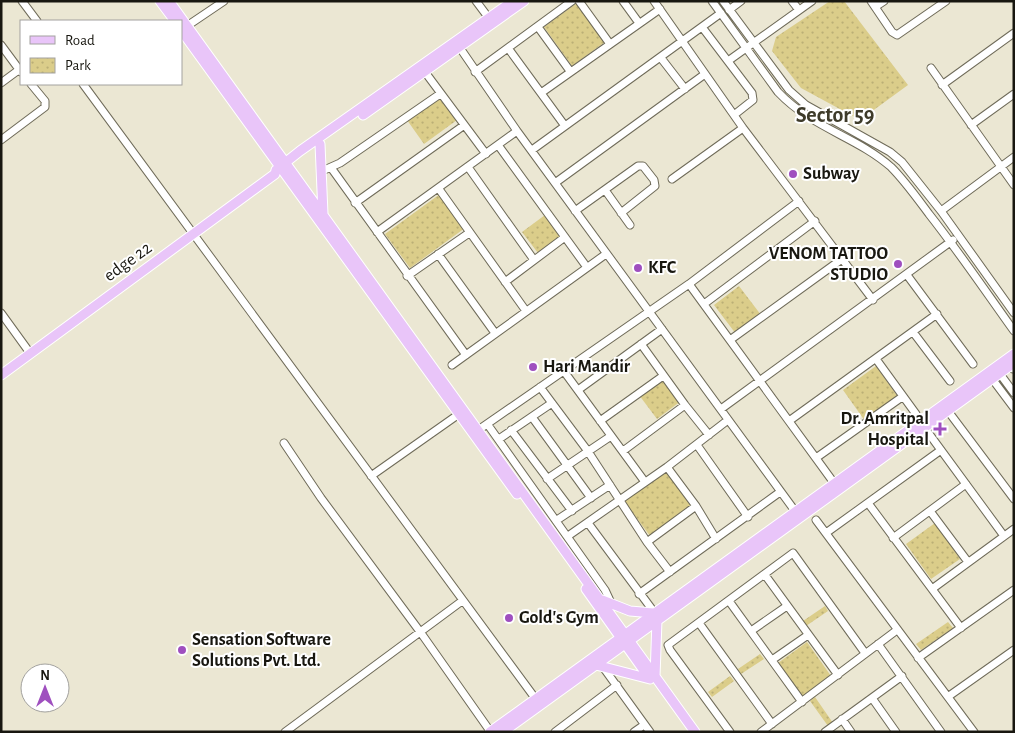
<svg xmlns="http://www.w3.org/2000/svg" width="1015" height="733" font-family="'Alegreya Sans',sans-serif">
<defs>
<pattern id="park-dots" width="8" height="8" patternUnits="userSpaceOnUse" patternTransform="scale(1.25)"><rect width="8" height="8" fill="#dbcd8a"/><path d="M2 2h.1M6 6h.1" fill="none" stroke="#bbaf76" stroke-width="1.8" stroke-linecap="round"/></pattern>
</defs>
<rect width="100%" height="100%" fill="#ebe7d3"/>
<path fill="url(#park-dots)" d="M830,1H844L908,85L860,120L801,88L772,51L776,37Z
M577,3L605,42L572,66L544,27Z
M439,96L457,120L424,144L407,120Z
M440,194L465,228L410,268L385,234Z
M545,215L561,236L538,253L522,232Z
M739,286L761,315L736,334L714,305Z
M876,366L898,397L865,421L843,390Z
M663,377L681,401L657,419L639,395Z
M667,471L692,505L650,536L624,501Z
M935,523L960,559L931,579L906,544Z
M825,606L828,611L806,626L803,621Z
M948,622L953,628L921,650L916,644Z
M807,642L831,676L802,697L778,663Z
M760,654L764,659L741,674L738,669Z
M730,676L734,681L712,697L708,692Z
M815,697L833,723L828,726L810,701Z"/>
<g fill="none" stroke-linecap="round" stroke-linejoin="round">
<g stroke="#6f6b59" stroke-width="9">
<path id="minor" d="M22,1L37,21
M476,1L491,21
M579,1L610,44
M623,1L639,23
M654,1L743,128L873,300
M712,1L778,92C812,128 857,137 891,167C905,181 917,198 929,214C959,252 986,292 1014,331
M723,1L789,90L806,105L890,152L902,162L941,211L1014,313
M792,1L799,10
M871,1L892,32L897,35L946,1
M875,7L884,1
M729,10L741,1
M187,26L224,1
M538,27L570,71
M702,27L752,93L753,100L734,115
M1,45L21,72
M460,48L517,131L795,511
M508,48L565,126
M661,58L685,89
M728,61L812,1
M931,68L1014,185
M425,72L486,154
M475,72L572,1
M1,83L20,69
M83,84L535,698
M942,85L1014,33
M541,93L660,9
M971,125L1014,94
M1,140L45,107V101L31,84
M498,145L586,266
M532,150L721,13
M468,167L534,260
M332,169L466,355
M322,171L340,163L440,94
M672,179L743,128
M555,183L705,74
M439,189L526,311
M605,190L630,225
M355,203L463,126
M575,211L638,166H643L654,180L655,186L621,213
M941,211L1014,157
M377,232L517,131
M438,254L495,333
M907,275L973,364
M407,276L469,233
M505,282L565,237
M689,284L834,483
M704,304L815,221
M1,313L30,353
M913,332L950,381
M730,340L842,259
M641,344L685,405L709,435
M876,359L916,414
M452,365L606,254
M1013,369H1014
M563,370L645,482
M997,370L1014,393
M990,376L1014,408
M540,387L587,450L647,542L670,572
M578,390L662,329
M721,409L953,240
M948,411L1014,499
M532,417L591,498
M600,421L663,376
M789,421L937,314
M488,425L605,590L612,605
M511,430L572,511
M927,431L1004,536
M474,433L689,284L799,201
M499,439L552,403
M284,443L321,498L421,633L490,731
M697,445L748,517
M623,451L685,405
M816,458L902,397
M667,467L696,506L716,539
M371,476L459,414
M547,479L611,436
M868,503L961,628
M930,511L968,562
M557,520L610,485
M816,520L974,732
M588,523L654,612
M826,533L941,450
M568,536L667,467L728,420
M893,538L966,484
M647,542L696,506
M765,575L838,675
M932,589L1014,529
M639,594L780,492
M729,601L802,702
M699,623L772,724
M751,631L787,606
M878,644L941,732
M918,658L1014,590
M772,660L808,635
M603,667L650,732
M949,696L1014,650
M872,698L896,732
M842,719L851,732
M285,732L462,601
M555,732L617,685
M634,732L644,725
M730,732L670,650L668,645L793,553L865,653
M761,732L897,630
M825,732L902,676"/>
</g>
<g stroke="#fff" stroke-width="11">
<path id="major" d="M160,1L175,21
M169,1L695,732
M181,30L517,494
M363,115L524,1
M320,144L323,214
M1,375L275,174L276,170L300,151L513,1
M586,589L645,672
M602,600L630,611L653,613
M596,665L650,679
M655,677L657,620
M490,732L1014,354
M503,732L1014,363"/>
</g>
<use href="#minor" stroke="#fff" stroke-width="7"/>
<use href="#major" stroke="#e9c5f9" stroke-width="9"/>
</g>
<g fill="#9f4fbf" stroke="#fff" stroke-width="2">
<circle cx="793" cy="174" r="5"/>
<circle cx="898" cy="264" r="5"/>
<circle cx="638" cy="268" r="5"/>
<circle cx="533" cy="367" r="5"/>
<path d="M937.5 421.5h5v5h5v5h-5v5h-5v-5h-5v-5h5z"/>
<circle cx="509" cy="618" r="5"/>
<circle cx="182" cy="650" r="5"/>
</g>
<g text-anchor="middle" dominant-baseline="central" stroke-width="4" stroke-linejoin="round" paint-order="stroke">
<g font-size="18" font-weight="bold" fill="#181710" stroke="#fff" text-anchor="start">
<text x="803" y="174">Subway</text>
<text x="888" y="254" text-anchor="end">VENOM TATTOO<tspan x="888" dy="21">STUDIO</tspan></text>
<text x="648" y="268">KFC</text>
<text x="543" y="367">Hari Mandir</text>
<text x="929" y="419" text-anchor="end">Dr. Amritpal<tspan x="929" dy="21">Hospital</tspan></text>
<text x="519" y="618">Gold's Gym</text>
<text x="192" y="640">Sensation Software<tspan x="192" dy="21">Solutions Pvt. Ltd.</tspan></text>
</g>
<g font-size="18" fill="#181710" stroke="#fff">
<text transform="translate(128 262) rotate(-36)">edge 22</text>
</g>
<g font-size="22" font-weight="bold" fill="#3e3b2a" stroke="#fff">
<text x="835" y="115">Sector 59</text>
</g>
</g>
<rect width="1015" height="733" fill="none" stroke="#181710" stroke-width="5"/>
<rect x="20" y="20" width="162" height="65" fill="#ffffff" stroke="#a3a29f"/>
<rect x="30" y="36" width="25" height="8" fill="#e9c5f9" stroke="#a3a29f"/>
<text x="65" y="45" font-size="15" fill="#181710">Road</text>
<rect x="30" y="58" width="25" height="15" fill="url(#park-dots)" stroke="#a3a29f"/>
<text x="65" y="70" font-size="15" fill="#181710">Park</text>
<g transform="translate(45 688)"><circle r="24" fill="#ffffff" stroke="#a3a29f"/>
<path d="M0-4L9 19L0 12L-9 19Z" fill="#9f4fbf"/>
<text y="-8" font-size="14" font-weight="bold" text-anchor="middle" fill="#181710">N</text>
</g>
</svg>
